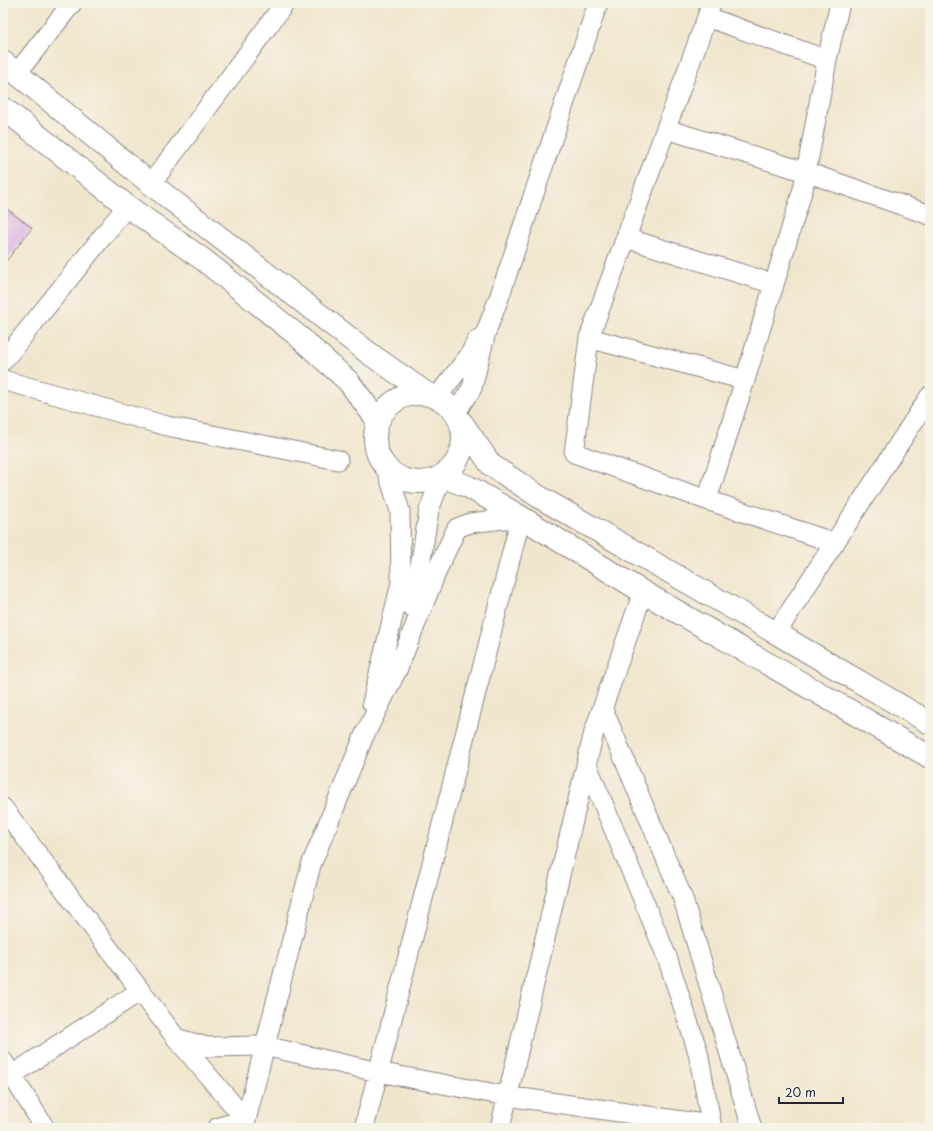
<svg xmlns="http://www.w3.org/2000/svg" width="933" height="1131" font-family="'Playpen Sans',sans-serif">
<rect width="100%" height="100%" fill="#f7f3e8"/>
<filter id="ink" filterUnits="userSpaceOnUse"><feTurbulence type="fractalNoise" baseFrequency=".025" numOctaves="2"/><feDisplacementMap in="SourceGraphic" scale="8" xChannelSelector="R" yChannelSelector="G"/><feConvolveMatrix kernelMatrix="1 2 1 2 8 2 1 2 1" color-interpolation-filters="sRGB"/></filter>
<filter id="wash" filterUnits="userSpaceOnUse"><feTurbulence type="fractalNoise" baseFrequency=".012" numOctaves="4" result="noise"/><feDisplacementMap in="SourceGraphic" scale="16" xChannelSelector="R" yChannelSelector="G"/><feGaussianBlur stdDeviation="0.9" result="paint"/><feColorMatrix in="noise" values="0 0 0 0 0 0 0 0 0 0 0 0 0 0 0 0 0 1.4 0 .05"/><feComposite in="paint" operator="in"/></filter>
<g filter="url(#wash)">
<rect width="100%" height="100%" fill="#f0e6cd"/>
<g id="blocks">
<path fill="#dcb4e2" d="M3,206L32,228L3,265Z"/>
</g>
</g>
<g filter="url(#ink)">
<use href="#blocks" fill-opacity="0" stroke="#898484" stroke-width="1"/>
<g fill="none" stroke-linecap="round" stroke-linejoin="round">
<g stroke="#898484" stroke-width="21">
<path id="street" d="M707,17L827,60
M17,73L72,3
M666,129L806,172L930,215
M151,184L285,3
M626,238L774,284
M589,338L745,380
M3,361L127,206
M3,380L167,426L338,460
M437,397L469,356L478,339
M456,412L472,388L486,332L500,295L598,3
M707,500L574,453L589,338L707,17L711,3
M835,543L707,500L745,380L803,189L827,60L840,3
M412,607L417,585L429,510L442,476
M776,633L930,396
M372,703L401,583L400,511L386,467
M603,709L683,899L752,1128
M587,765L667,957L698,1052L712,1128
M3,808L176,1038L245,1119L217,1128
M176,1038L207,1047L265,1046L378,1072L507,1096L711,1125
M3,1061L45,1128
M12,1075L140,991
M244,1128L311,865L364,736L398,668L400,657
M364,1128L521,517L470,523L457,528L438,568L398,668
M500,1128L594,732L643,592"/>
</g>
<g stroke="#898484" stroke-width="24">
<path id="secondary" d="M3,62L151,184L370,354L426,393
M3,108L127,206L205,261L298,336L348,381L378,421
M375 438a44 44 0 1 1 88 0a44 44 0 1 1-88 0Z
M462,423L491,465L541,498L776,633L930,723
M442,476L469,487L521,517L643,592L930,757"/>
</g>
<use href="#street" stroke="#fff" stroke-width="19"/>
<use href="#secondary" stroke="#fff" stroke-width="22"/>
</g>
</g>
<rect width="933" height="1131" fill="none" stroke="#f7f3e8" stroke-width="16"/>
<path d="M779 1097v6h64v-6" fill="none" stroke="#22223b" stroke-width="2"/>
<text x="785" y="1097" font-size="12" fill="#22223b" stroke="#f7f3e8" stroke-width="3" paint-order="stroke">20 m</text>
</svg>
